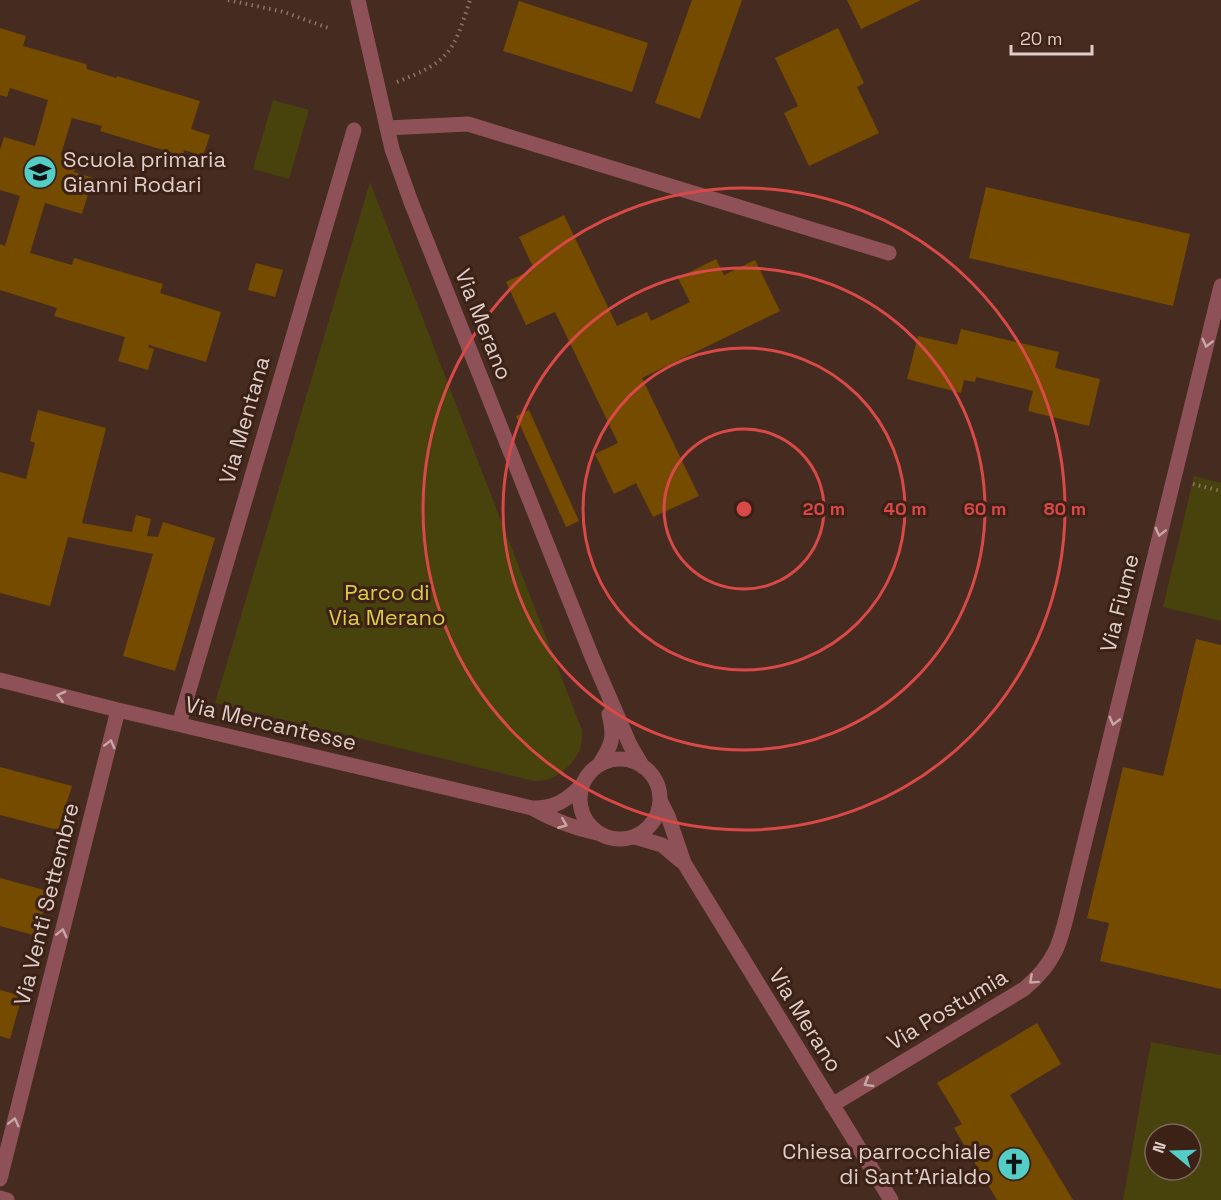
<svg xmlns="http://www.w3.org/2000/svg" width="1221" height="1200" font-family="'Space Grotesk',sans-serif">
<rect width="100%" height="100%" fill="#462b20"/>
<path fill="#48420d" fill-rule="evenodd" d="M273,100L309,110L289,179L253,169Z
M370,182L582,730C582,736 582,744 580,749C572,768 554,782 534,781L215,703Z
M1194,476L1221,483V621L1163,607Z
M1151,1042L1221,1055V1200H1123ZM1155,1134H1191V1170H1155Z"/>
<path fill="#754b00" d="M692,0H742L700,119L655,103Z
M847,0H921L861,29Z
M519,1L648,43L632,92L503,51Z
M0,28L26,36L23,46L86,64L87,69L116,78L117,76L200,101L191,129L210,135L203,156L184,150L183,156L100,131L102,126L72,118L61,154L72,157L68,167L75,169L74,172L93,178L82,214L45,203L30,253L72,265L74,258L163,284L160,293L221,312L206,362L149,345L148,347L154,349L148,370L118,361L125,337L54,316L57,308L0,290V244L5,246L20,196L0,190V150L4,137L35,146L48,100L10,88L7,97L0,95Z
M838,28L864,83L857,87L879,133L809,166L784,113L798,106L775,58Z
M986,187L1190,234L1173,306L969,258Z
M564,215L617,326L647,312L651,321L690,302L678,278L716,259L724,275L755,260L780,311L642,378L699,496L653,517L636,483L614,494L595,454L618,443L555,312L526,325L506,282L534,269L519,237Z
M256,263L283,270L275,297L248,290Z
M961,329L1059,352L1055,368L1100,379L1089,426L1028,411L1033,391L976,377L975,382L964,380L961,393L907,379L918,336L957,345Z
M38,410L106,428L82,523L132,532L136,515L151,519L147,536L158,537L163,522L215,538L175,671L123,656L153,554L68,537L50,606L0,593V472L26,479L35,443L30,441Z
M529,410L579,521L566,527L516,416Z
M1196,639L1221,645V989L1100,961L1109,923L1087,918L1123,767L1163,776Z
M0,767L72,786L58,830L0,815Z
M0,878L48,891L37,936L0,926Z
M0,990L22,996L10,1039L0,1036Z
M1037,1023L1061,1064L1010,1095L1073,1200H997L954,1128L962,1124L937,1083Z"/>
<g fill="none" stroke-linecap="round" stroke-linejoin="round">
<path stroke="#8b746b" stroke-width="4" stroke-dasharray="1.5 4.5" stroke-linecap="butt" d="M228,0L284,12L331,29
M397,82C450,61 453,53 470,0
M1193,484L1221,491"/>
<path stroke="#8e5157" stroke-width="15" d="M387,128L468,124L889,253"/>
<path stroke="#8e5157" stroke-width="15" d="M358,0L392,149L411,202L592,657L630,745L643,767
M0,680L118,710L532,808C554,809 567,800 582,785
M179,724L354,130
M580 799a40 40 0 1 1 80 0a40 40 0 1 1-80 0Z
M599,765C612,745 615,738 609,714
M660,800L668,816L684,863L891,1200
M532,808C553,820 573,828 597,833
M635,837L662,845L681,861
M832,1105L1024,989C1057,962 1061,940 1070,902L1221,286
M0,1179L118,710
M0,1198L7,1200"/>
</g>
<defs><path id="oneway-chevron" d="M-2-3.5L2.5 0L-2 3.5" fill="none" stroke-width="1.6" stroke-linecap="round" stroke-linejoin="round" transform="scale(1.5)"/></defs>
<g stroke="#c7a8a5">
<use href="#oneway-chevron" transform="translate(1207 343) rotate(104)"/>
<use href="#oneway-chevron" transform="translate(1160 532) rotate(104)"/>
<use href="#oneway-chevron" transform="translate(61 696) rotate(-166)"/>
<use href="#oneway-chevron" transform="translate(1114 721) rotate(104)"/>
<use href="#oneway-chevron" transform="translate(110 744) rotate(-76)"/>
<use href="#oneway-chevron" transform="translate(563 824) rotate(22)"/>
<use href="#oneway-chevron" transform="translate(62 933) rotate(-76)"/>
<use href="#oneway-chevron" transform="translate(1033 980) rotate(138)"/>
<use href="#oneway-chevron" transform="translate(868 1083) rotate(149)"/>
<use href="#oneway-chevron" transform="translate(14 1122) rotate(-76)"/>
</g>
<g fill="none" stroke="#d84948" stroke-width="3">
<circle cx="744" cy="509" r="80"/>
<circle cx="744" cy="509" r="161"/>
<circle cx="744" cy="509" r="241"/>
<circle cx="744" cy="509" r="321"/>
</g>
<defs>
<g id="school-disc" transform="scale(1.725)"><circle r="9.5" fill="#54cdc7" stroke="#3b2116"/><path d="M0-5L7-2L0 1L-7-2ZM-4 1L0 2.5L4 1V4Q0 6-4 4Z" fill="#111"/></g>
<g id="church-disc" transform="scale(1.725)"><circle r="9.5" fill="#54cdc7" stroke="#3b2116"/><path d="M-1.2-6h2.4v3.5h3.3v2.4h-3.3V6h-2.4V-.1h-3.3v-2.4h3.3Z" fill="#111"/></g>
</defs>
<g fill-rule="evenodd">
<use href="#school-disc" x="40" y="172"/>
<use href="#church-disc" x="1014" y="1164"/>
</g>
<g text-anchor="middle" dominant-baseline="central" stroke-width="6" stroke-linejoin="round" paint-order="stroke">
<g font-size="22" fill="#dfcec7" stroke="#3b2116" text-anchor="start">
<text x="63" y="159">Scuola primaria<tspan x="63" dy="25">Gianni Rodari</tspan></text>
<text x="991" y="1151" text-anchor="end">Chiesa parrocchiale<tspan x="991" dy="25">di Sant'Arialdo</tspan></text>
</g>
<g font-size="22" fill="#dfcec7" stroke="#3b2116">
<text transform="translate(484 324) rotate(68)">Via Merano</text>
<text transform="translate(244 420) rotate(-74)">Via Mentana</text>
<text transform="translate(1119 603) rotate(-76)">Via Fiume</text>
<text transform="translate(271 723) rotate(13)">Via Mercantesse</text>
<text transform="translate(46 904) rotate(-76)">Via Venti Settembre</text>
<text transform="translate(947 1009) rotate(-31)">Via Postumia</text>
<text transform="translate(806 1020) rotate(58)">Via Merano</text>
</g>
<g font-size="22" fill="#ddcc46" stroke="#3b2116">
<text x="387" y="592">Parco di<tspan x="387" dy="25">Via Merano</tspan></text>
</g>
</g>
<circle cx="744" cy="509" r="9" fill="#d84948" stroke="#3b2116" stroke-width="3"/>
<g font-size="18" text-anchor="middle" font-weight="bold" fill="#d84948" stroke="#3b2116" stroke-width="6" stroke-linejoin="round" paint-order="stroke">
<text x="824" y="515">20 m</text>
<text x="905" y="515">40 m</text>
<text x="985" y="515">60 m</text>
<text x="1065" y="515">80 m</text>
</g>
<g transform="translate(1173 1152) rotate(289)"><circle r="28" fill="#3b2116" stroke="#7d665d" stroke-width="1.5"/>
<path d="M0-4.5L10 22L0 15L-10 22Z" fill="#54cdc7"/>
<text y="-9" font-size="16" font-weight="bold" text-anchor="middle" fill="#dfcec7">N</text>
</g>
<path d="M1011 45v9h81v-9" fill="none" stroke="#dfcec7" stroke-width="3"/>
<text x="1020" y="45" font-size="18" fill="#dfcec7" stroke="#3b2116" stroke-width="4.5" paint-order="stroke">20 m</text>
</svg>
